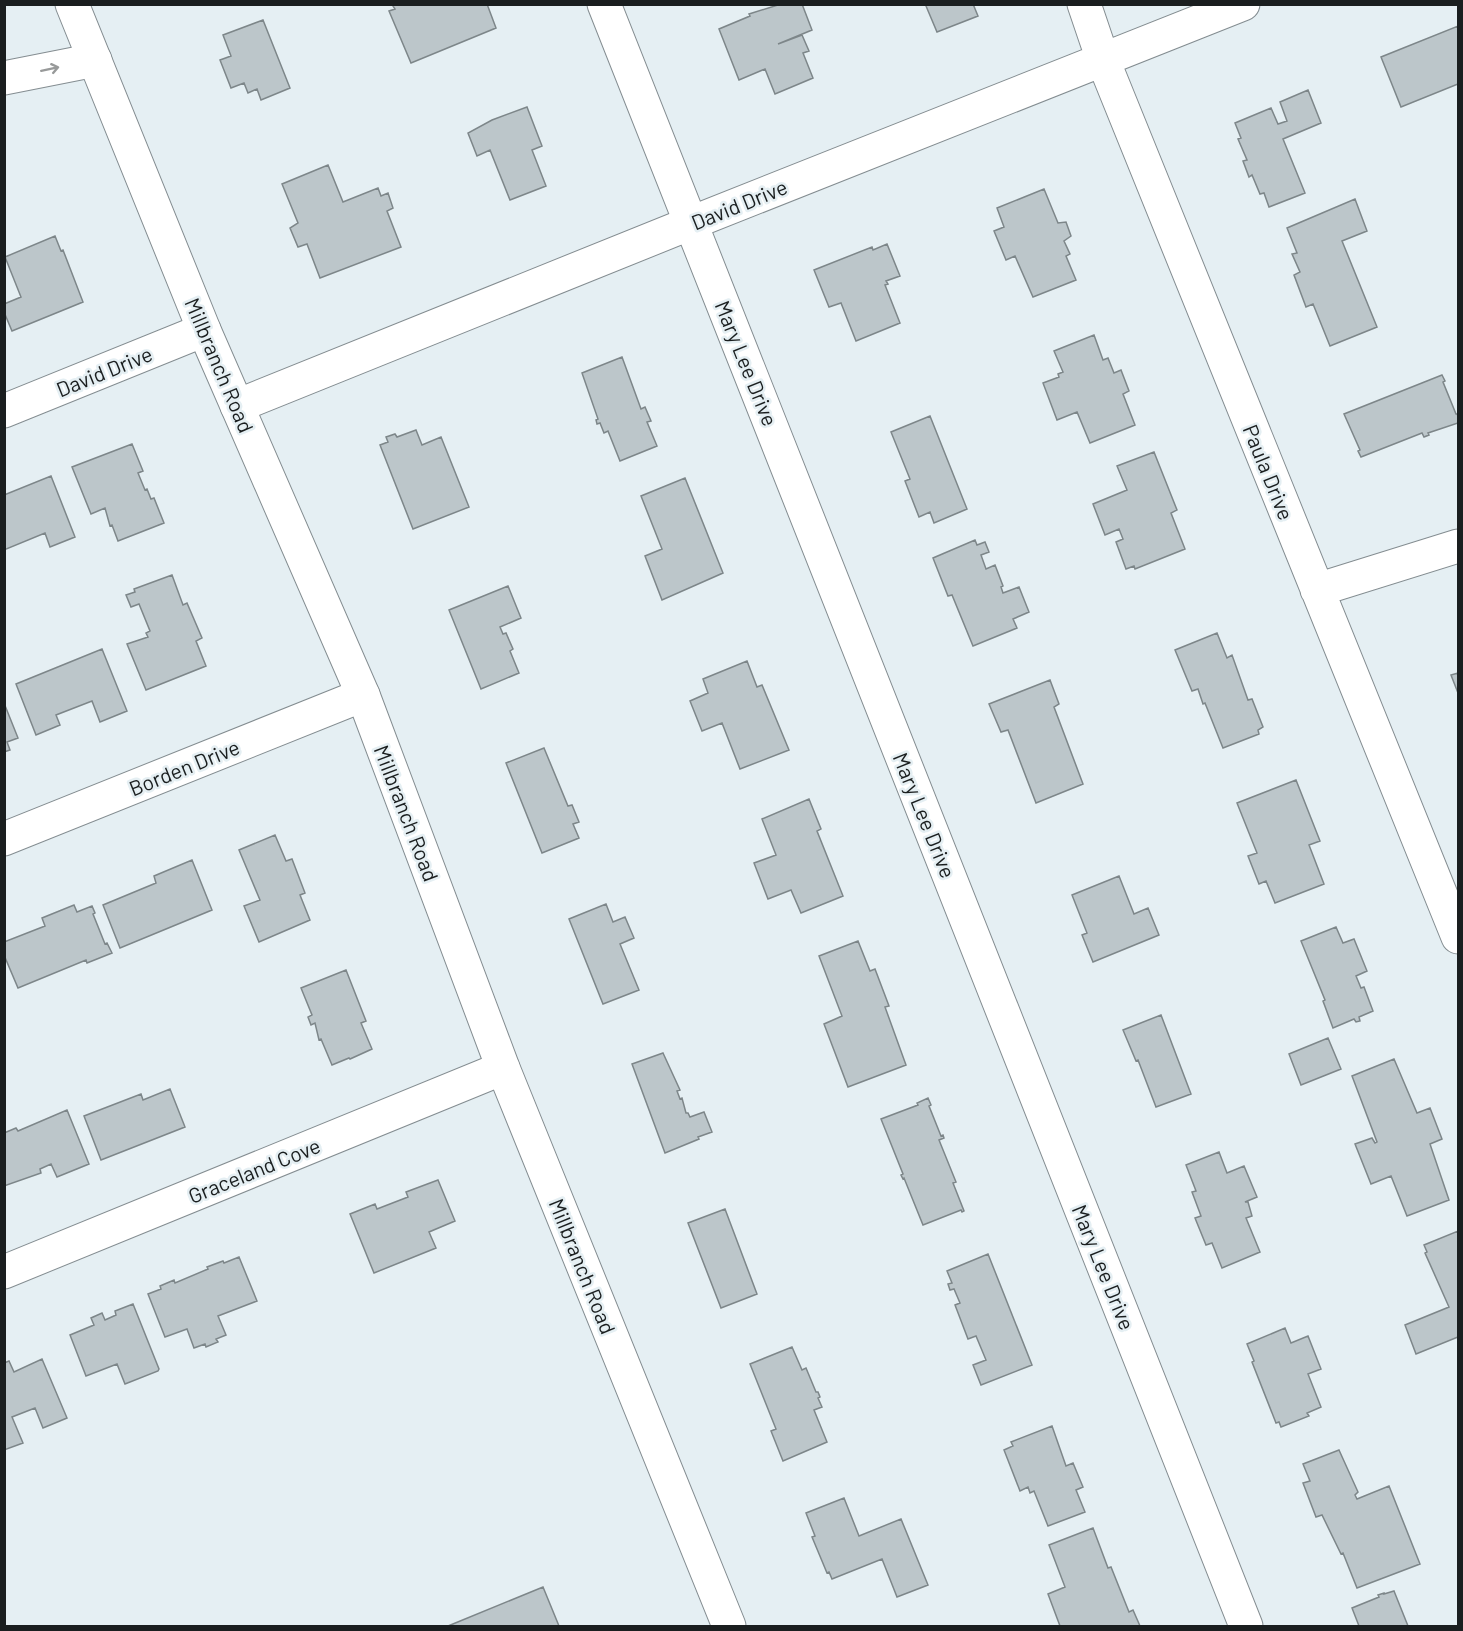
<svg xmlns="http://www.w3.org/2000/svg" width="1463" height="1631" font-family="Barlow,sans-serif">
<rect width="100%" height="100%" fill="#e5eff3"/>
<path fill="#bcc6ca" stroke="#7d8689" stroke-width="1.5" d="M396,4H487L496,28L411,63L389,11L395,9L393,6Z
M781,4H802L812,30L778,44L802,35L809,51L803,53L813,78L775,94L765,69L739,80L719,29L750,16L749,14Z
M928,4H973L978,16L937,32L926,6Z
M263,20L290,88L261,100L257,89L248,93L244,83L231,88L220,60L231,56L223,35Z
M1458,26V84L1401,107L1381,57Z
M1308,90L1321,123L1283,139L1305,193L1269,207L1264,193L1260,194L1252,175L1249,177L1243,161L1247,160L1238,139L1241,138L1235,123L1271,108L1278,124L1287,121L1280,102Z
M527,107L542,146L532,150L546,186L510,200L490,150L477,156L468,133L492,120Z
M328,165L343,202L378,188L381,196L388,193L393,208L387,211L401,247L320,278L307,244L298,247L290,228L298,223L282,184Z
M1044,189L1058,223L1066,222L1071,236L1064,241L1070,254L1066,256L1076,280L1033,297L1015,256L1006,260L994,231L1004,227L997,208Z
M1355,199L1367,231L1342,241L1377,327L1330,346L1313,304L1306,307L1294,275L1300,272L1292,254L1297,253L1287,228Z
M55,236L61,251L63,250L83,302L12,331L4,312V304L21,297L5,257Z
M887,244L900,276L886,281L888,284L885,285L900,323L856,341L841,303L829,307L814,270L872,247L873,250Z
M1094,335L1103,360L1108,358L1114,373L1121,370L1129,391L1123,394L1135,425L1090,443L1077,412L1057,420L1043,383L1059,377L1058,374L1063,372L1054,351Z
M622,357L641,409L645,407L651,421L647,422L657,446L620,461L608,431L604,433L600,423L597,424L596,420L598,419L582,373Z
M1442,375L1445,381L1443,382L1456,414H1457L1458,416V423L1428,433L1429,435L1424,437L1422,433L1361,457L1358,451L1360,450L1344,414Z
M930,416L967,509L934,523L930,512L919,517L905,481L910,479L891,432Z
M416,430L422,445L441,437L469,507L413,529L380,445L388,442L386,437L395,434L397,437Z
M132,444L143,471L138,473L145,490L147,489L151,499L154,498L164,523L118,541L112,525L110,526L105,508L91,514L72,467Z
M1154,452L1177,510L1171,513L1185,549L1135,569L1134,566L1126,569L1116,542L1123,539L1119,529L1105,535L1093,504L1127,490L1117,466Z
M51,476L75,537L50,547L45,533L4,550V495Z
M685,478L723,573L662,600L645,556L662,549L641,496Z
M975,540L977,545L985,542L989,552L981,555L986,569L995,565L1003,586L1001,587L1003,593L1019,587L1029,612L1013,619L1017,628L973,646L952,595L948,596L933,558Z
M172,575L183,605L187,603L202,638L196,641L206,666L146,690L127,644L148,637L146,633L150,631L139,604L131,607L126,595L135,592L134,589Z
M508,586L521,618L500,627L503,634L506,633L513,649L510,651L519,673L481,689L449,610Z
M1217,633L1227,658L1232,655L1248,700L1252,699L1263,727L1258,730L1259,734L1223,748L1205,703L1203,704L1198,689L1192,691L1175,650Z
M102,649L127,711L100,722L92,701L56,715L60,725L36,735L16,684Z
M747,661L757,687L762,685L789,750L740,769L722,723L702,731L690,701L708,693L703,679Z
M1458,673V693L1451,675Z
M1050,680L1059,704L1054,707L1083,784L1036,803L1008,730L1001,732L989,704Z
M4,703L18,738L7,742L10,750L4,752Z
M544,748L568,806L572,805L579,822L573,824L579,838L542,853L506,763Z
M1296,780L1320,841L1309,845L1324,884L1275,903L1266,881L1259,884L1248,856L1257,853L1237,803Z
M809,799L821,829L817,831L843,896L801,913L791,890L768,899L754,863L776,855L762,819Z
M275,835L286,861L292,859L305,893L300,895L310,920L259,942L244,906L260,900L239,850Z
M192,860L212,910L120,948L103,905L156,883L154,876Z
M1119,876L1134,914L1148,908L1159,935L1093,962L1082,935L1087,933L1072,895Z
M606,904L613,922L625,917L634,938L620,944L639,990L603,1004L569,919Z
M74,905L77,912L92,906L95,913L93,914L105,944L107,943L112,953L87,963L86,960L18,988L4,955V942L45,926L42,918Z
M1336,927L1343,943L1354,939L1367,971L1356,976L1361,988L1364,987L1373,1011L1359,1017L1360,1021L1356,1022L1354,1019L1333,1028L1323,1001L1325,1000L1301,941Z
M858,941L870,971L875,969L889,1006L885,1007L906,1065L848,1087L824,1024L842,1016L819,956Z
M346,970L366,1021L361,1023L372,1049L350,1059L349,1058L332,1065L321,1039L319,1040L315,1023L311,1025L308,1017L312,1015L301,988Z
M1161,1015L1191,1094L1156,1107L1138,1060L1136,1061L1123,1030Z
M1328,1038L1341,1069L1301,1085L1289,1054Z
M663,1053L680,1090L677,1091L680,1099L682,1098L686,1113H688L690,1117L704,1112L712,1132L698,1137L699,1139L665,1153L632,1064Z
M1394,1059L1417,1113L1430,1108L1442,1139L1430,1144L1449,1200L1407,1216L1391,1176L1371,1184L1355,1144L1372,1138L1375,1143L1377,1142L1352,1076Z
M170,1089L185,1127L101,1160L84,1116L141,1094L143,1100Z
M928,1098L931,1105L929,1106L941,1136L943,1135L944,1138L939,1140L956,1182L953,1183L964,1211L962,1212L961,1210L923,1225L904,1178L903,1179L901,1175L903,1174L881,1119L918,1105L917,1103Z
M67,1110L89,1164L57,1177L51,1164L40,1169L41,1173L4,1186V1133L16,1128L18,1131Z
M1219,1152L1227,1173L1244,1166L1257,1197L1245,1202H1248L1252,1216L1246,1218L1260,1252L1222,1268L1212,1243L1206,1245L1195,1218L1201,1216L1192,1192L1196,1191L1186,1165Z
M438,1180L455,1221L429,1232L436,1248L374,1273L350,1214L375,1204L377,1209L408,1197L406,1192Z
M725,1209L757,1294L721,1308L688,1223Z
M1458,1231V1337L1416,1354L1405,1325L1449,1307L1425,1253L1427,1252L1424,1245Z
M988,1254L1032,1365L981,1385L973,1365L986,1360L976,1336L968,1339L955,1305L960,1303L954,1289L950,1290L948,1284L952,1283L947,1271Z
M239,1257L257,1301L218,1316L226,1335L216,1339L218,1342L206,1347L205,1344L194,1348L187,1329L165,1337L148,1294L161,1289L160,1286L174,1280L175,1283L208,1269L207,1267L223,1261L224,1263Z
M133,1304L159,1369L158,1371L125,1384L117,1364L86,1376L70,1335L94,1325L91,1318L102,1313L105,1320L116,1315L115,1311Z
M1285,1328L1291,1343L1308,1336L1321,1369L1308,1374L1321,1407L1307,1413L1309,1416L1281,1427L1279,1422L1276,1423L1252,1362L1254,1361L1247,1344Z
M792,1347L802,1370L806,1368L816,1392H818L820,1397L818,1398L822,1407L814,1410L827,1442L783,1461L771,1431L776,1429L750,1364Z
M42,1359L67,1418L43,1428L35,1408L12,1417L23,1443L4,1450V1363L9,1361L14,1372Z
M1052,1426L1066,1466L1073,1463L1083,1487L1076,1490L1085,1512L1048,1526L1034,1491L1030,1493L1028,1487L1020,1491L1004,1450L1013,1446L1011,1442Z
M1339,1450L1358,1492L1355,1495L1357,1499L1389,1486L1420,1564L1357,1588L1343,1553L1341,1554L1322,1515L1316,1517L1303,1483L1310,1481L1303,1464Z
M844,1498L859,1536L901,1519L928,1585L897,1597L882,1559L832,1579L829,1572L827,1573L812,1537L815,1536L806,1513Z
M1093,1528L1108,1568L1111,1567L1129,1612L1133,1610L1140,1626H1060L1048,1594L1065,1587L1049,1545Z
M543,1587L559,1626H448Z
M1394,1591L1408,1626H1359L1352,1608L1379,1597L1378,1595L1384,1593V1594Z"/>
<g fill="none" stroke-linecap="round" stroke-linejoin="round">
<g stroke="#848d91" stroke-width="35">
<path id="minor" d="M604,4L1246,1626
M1084,4L1103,60L1458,937
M4,78L95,60
M237,406L691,223L1243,4
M4,411L204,330
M1317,590L1458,546
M4,839L363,695
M4,1272L503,1068"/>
</g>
<g stroke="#848d91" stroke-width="35">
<path id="major" d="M72,4L204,330L363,695L503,1068L729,1626"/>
</g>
<use href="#minor" stroke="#fff" stroke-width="33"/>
<use href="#major" stroke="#fff" stroke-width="33"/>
</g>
<defs><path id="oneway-shaft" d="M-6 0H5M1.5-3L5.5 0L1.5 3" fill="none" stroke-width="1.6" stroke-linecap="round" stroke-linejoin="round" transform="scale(1.5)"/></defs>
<use stroke="#989a9a" href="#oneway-shaft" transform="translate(50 69) rotate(-12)"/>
<g text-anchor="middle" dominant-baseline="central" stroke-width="5" stroke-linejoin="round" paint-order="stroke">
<g font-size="21" fill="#1a1e1f" stroke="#e5eff3">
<text transform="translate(739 204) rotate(-22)">David Drive</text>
<text transform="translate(747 363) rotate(68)">Mary Lee Drive</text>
<text transform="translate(220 365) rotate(67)">Millbranch Road</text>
<text transform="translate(104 371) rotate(-22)">David Drive</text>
<text transform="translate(1269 472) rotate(68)">Paula Drive</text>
<text transform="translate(184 767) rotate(-22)">Borden Drive</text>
<text transform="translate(407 813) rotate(69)">Millbranch Road</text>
<text transform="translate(925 815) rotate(68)">Mary Lee Drive</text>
<text transform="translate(254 1170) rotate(-22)">Graceland Cove</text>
<text transform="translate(583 1266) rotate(68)">Millbranch Road</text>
<text transform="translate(1104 1267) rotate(68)">Mary Lee Drive</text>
</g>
</g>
<rect width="1463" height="1631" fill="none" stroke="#1a1e1f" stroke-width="12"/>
</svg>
